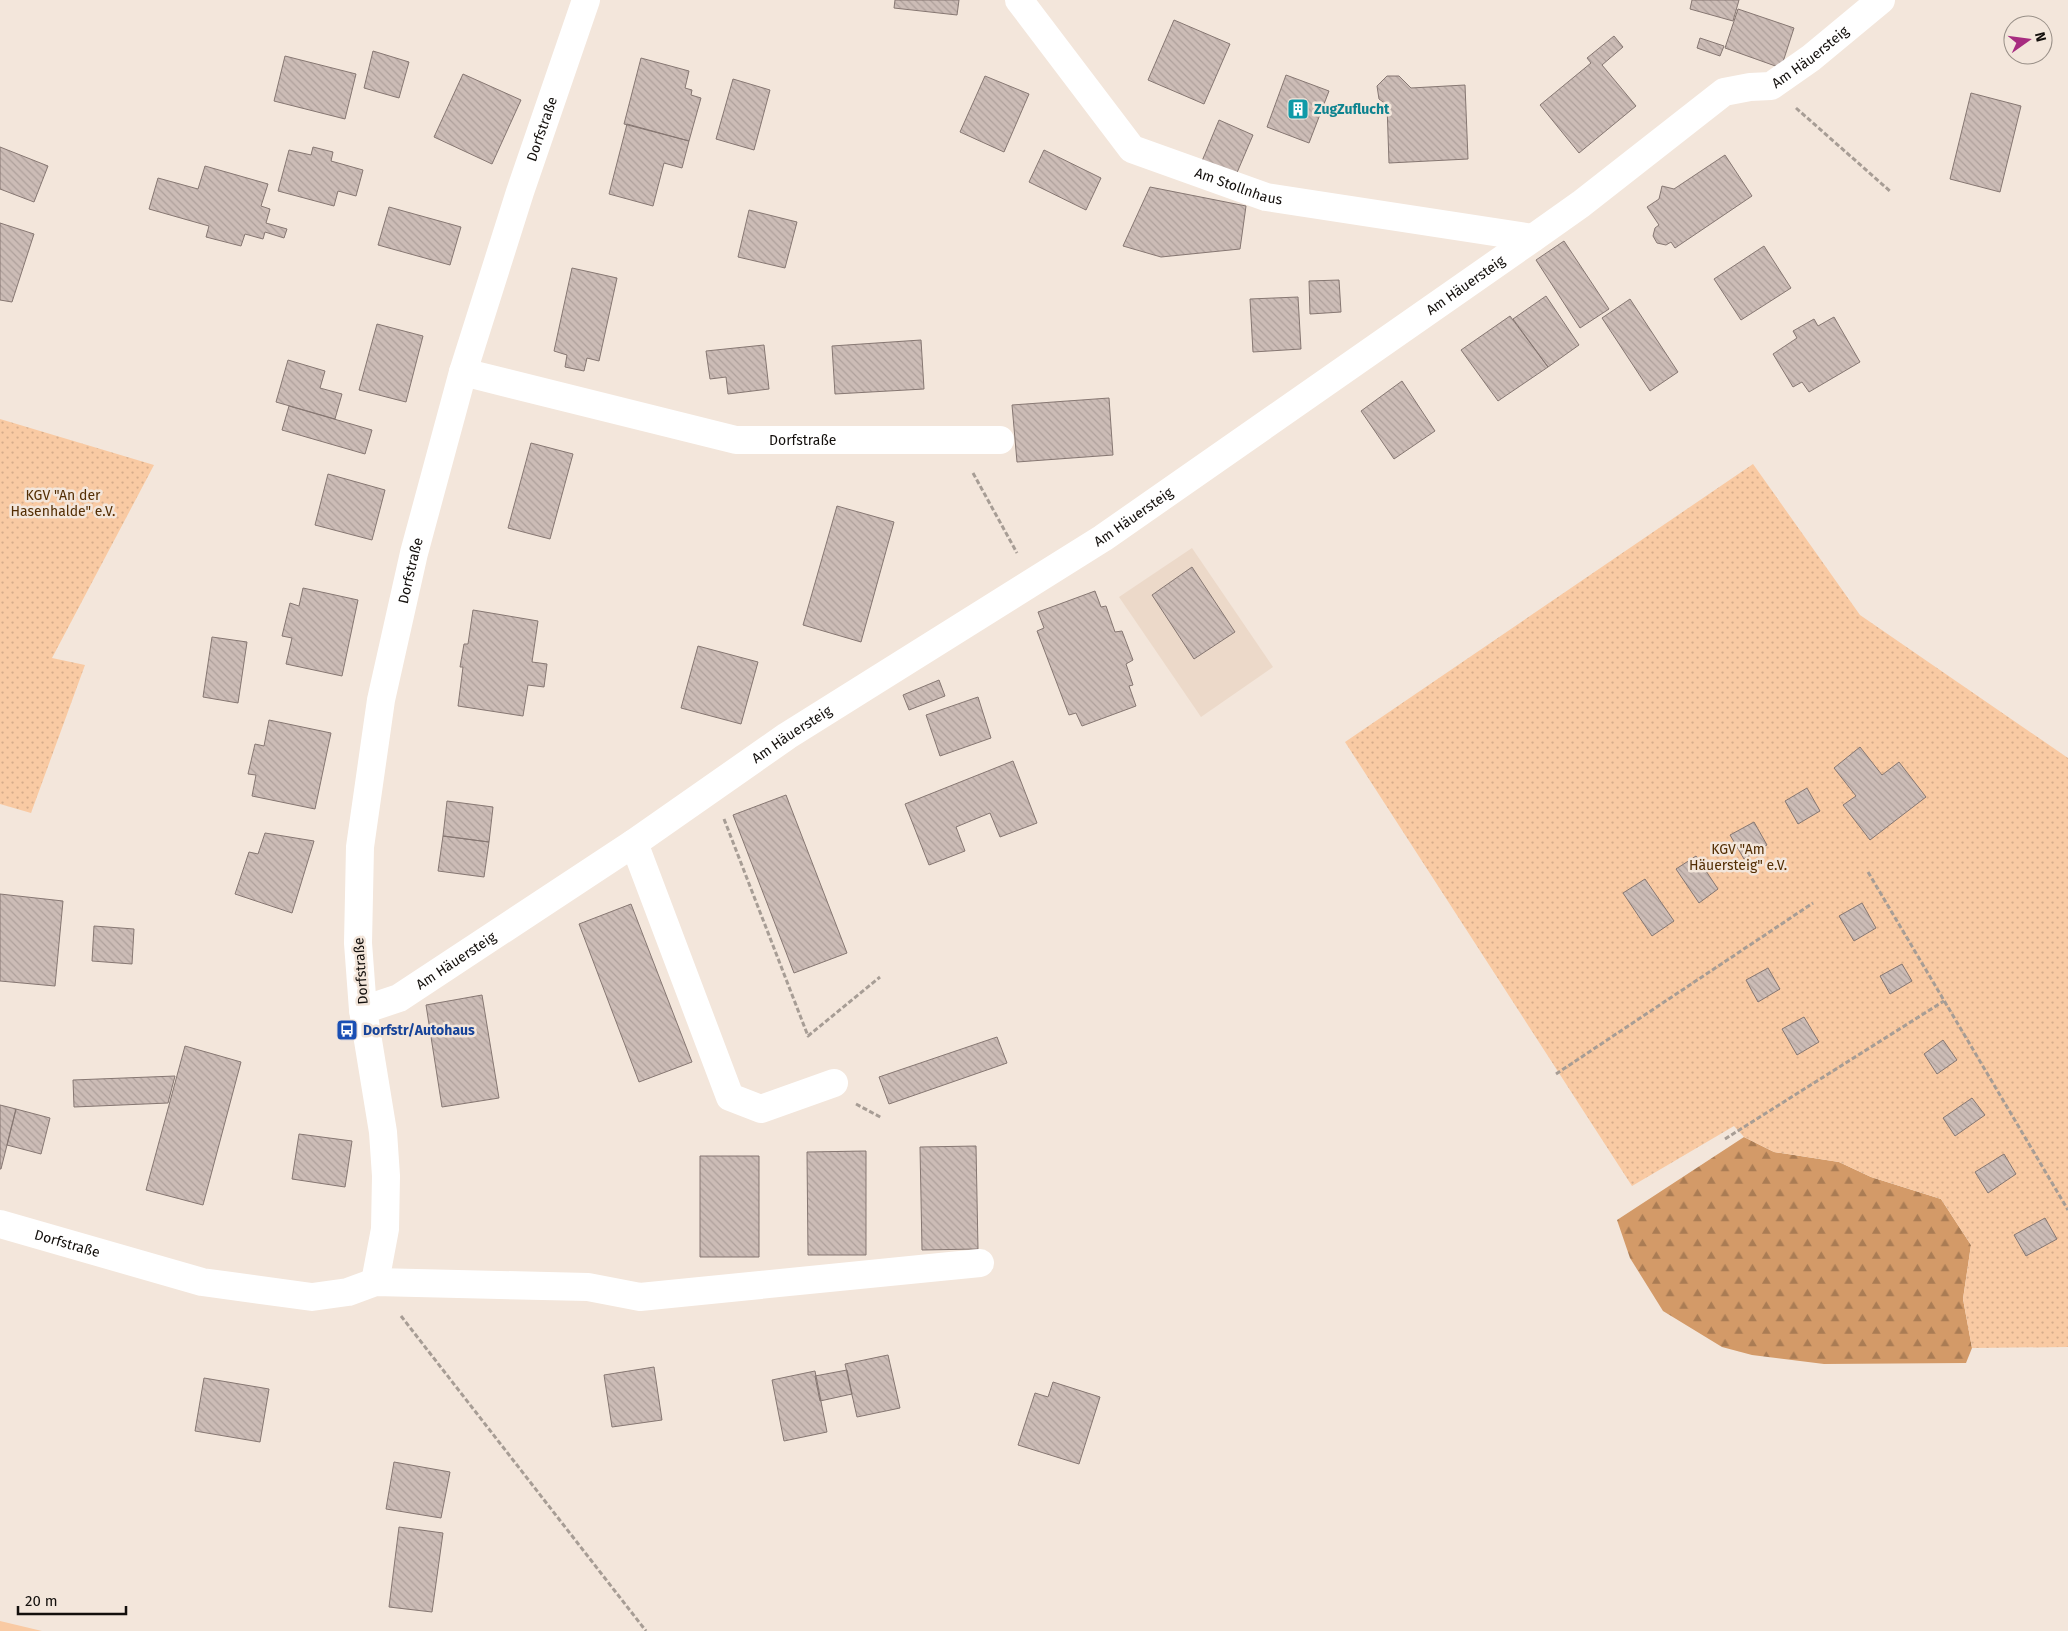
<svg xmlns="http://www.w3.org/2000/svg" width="2068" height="1631" font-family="'Fira Sans',sans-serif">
<defs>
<pattern id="forest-firs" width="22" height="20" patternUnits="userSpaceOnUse" patternTransform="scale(1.25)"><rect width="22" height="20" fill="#d39a68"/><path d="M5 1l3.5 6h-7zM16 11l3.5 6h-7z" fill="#aa7c54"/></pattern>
<pattern id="park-dots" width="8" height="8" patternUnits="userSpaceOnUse" patternTransform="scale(1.25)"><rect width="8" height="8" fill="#f9caa3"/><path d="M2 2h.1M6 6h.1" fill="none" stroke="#d5ac8b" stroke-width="1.8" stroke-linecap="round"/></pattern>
<pattern id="building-back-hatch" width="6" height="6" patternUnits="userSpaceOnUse" patternTransform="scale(1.25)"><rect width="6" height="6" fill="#ccbcb6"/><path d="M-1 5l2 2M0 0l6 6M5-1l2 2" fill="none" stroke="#aea09b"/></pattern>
</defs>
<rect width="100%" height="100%" fill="#f3e6db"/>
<path fill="#ecd9c9" d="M1192,548L1273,667L1201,717L1119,597Z"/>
<path fill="#f9caa3" d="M0,1621L42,1631H0Z"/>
<path fill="url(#forest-firs)" d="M1744,1137L1774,1152L1839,1162L1871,1177L1941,1199L1971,1245L1963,1299L1972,1348L1966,1363L1824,1364L1752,1355L1722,1347L1663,1311L1630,1258L1617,1220Z"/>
<path fill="url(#park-dots)" d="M0,419L154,465L52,658L85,665L31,813L0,804Z
M1753,464L1860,615L2068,758V1347L1972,1348L1963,1299L1971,1245L1941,1199L1871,1177L1839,1162L1774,1152L1744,1137L1734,1126L1632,1186L1345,742Z"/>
<path fill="url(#building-back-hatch)" stroke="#867772" d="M895,0H959L957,15L894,8Z
M1692,0H1739L1733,21L1690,9Z
M1738,9L1794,28L1781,68L1725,48Z
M1174,20L1230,44L1204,104L1148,80Z
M1614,36L1623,47L1602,65L1636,106L1579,153L1540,105L1591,63L1587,58Z
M1700,38L1724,46L1720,56L1697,48Z
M373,51L409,62L399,98L364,88Z
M285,56L356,74L345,119L274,101Z
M641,58L689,71L685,88L692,90L691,95L701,98L689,141L624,124Z
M463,74L521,100L492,164L434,137Z
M1286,75L1329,91L1309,143L1267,127Z
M985,76L1029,94L1004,152L960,132Z
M1387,76H1399L1411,88L1465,85L1468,159L1389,163L1387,105L1379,99L1377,86Z
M733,79L770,90L754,150L716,139Z
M1971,93L2021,106L2000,192L1950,179Z
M1219,120L1253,135L1236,175L1202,161Z
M627,124L689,141L682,168L664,163L653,206L609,194Z
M0,147L48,166L34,202L0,189Z
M313,147L333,152L331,161L363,170L356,196L338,191L334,206L278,191L289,150L311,155Z
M1044,150L1101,178L1086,210L1029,182Z
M1725,155L1752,196L1675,248L1671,242L1666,245L1657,243L1653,236L1655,228L1659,225L1647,207L1659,199L1662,186L1674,189Z
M205,166L268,184L261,206L270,209L266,223L287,229L284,238L265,232L263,239L245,234L241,246L206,237L209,226L149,209L158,178L198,189Z
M1150,187L1246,206L1240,249L1161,257L1123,246Z
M389,207L461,227L450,265L378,245Z
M749,210L797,222L785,268L738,257Z
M0,223L34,234L12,302L0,300Z
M1564,241L1609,309L1580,328L1536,260Z
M1764,246L1791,288L1741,320L1714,279Z
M572,268L617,278L599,361L587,358L584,371L565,367L567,355L554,351Z
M1339,280L1341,312L1310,314L1309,281Z
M1546,296L1579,345L1548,367L1513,319Z
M1298,297L1301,349L1253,352L1250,299Z
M1630,299L1678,372L1650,391L1602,318Z
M1510,316L1548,367L1498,401L1461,350Z
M1834,317L1860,362L1809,392L1802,382L1793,387L1773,354L1797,338L1793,331L1814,319L1818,326Z
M377,324L423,336L406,402L359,390Z
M921,340L924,389L835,394L832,346Z
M764,345L769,389L728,394L726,377L710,379L706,351Z
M288,360L325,371L320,388L342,394L335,419L276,402Z
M1402,381L1435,431L1394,459L1361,411Z
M1109,398L1113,455L1017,462L1012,405Z
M289,406L372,430L365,454L282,430Z
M531,443L573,454L550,539L508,528Z
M328,474L385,490L372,540L315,525Z
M837,506L894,522L861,642L803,625Z
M1192,567L1235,632L1194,659L1152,595Z
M303,588L358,600L342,676L286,664L292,638L282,636L290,603L299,606Z
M1095,591L1101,607L1106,606L1115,632L1122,631L1133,660L1126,664L1133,685L1129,686L1136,706L1082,726L1076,713L1069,715L1037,631L1044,628L1038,612Z
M473,610L538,621L532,662L547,664L544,687L528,685L523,716L458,706L463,667H460L464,644H468Z
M212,637L247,642L238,703L203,697Z
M698,646L758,662L741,724L681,708Z
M939,680L945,696L909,710L903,695Z
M978,697L991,738L940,756L926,715Z
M269,720L331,733L315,809L252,796L256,775L248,774L255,744L264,746Z
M1860,747L1882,775L1899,762L1926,797L1870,840L1843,805L1856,796L1834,768Z
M1013,761L1037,823L1000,837L990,813L956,827L965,851L929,865L905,804Z
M1807,788L1820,811L1798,824L1785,801Z
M786,795L847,953L794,973L733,815Z
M447,801L493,807L489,842L443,836Z
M1754,822L1767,845L1744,859L1730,835Z
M265,833L314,841L292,913L235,894L249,852L258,854Z
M443,836L489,842L484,877L438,871Z
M1696,856L1718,889L1699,903L1676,869Z
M1645,879L1674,921L1652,936L1623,893Z
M0,894L63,901L55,986L0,981Z
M1862,903L1876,928L1854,941L1839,916Z
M631,904L692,1062L639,1082L579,924Z
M94,926L134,929L132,964L92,961Z
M1902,964L1912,981L1890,994L1880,976Z
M1768,968L1780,989L1758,1002L1746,980Z
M482,995L499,1098L442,1107L426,1005Z
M1804,1017L1819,1042L1797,1055L1782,1029Z
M997,1037L1007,1063L889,1104L879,1077Z
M1943,1040L1957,1060L1937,1074L1924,1054Z
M185,1046L241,1062L203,1205L146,1190Z
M175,1076L168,1103L74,1107L73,1080Z
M1972,1098L1985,1115L1955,1136L1943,1118Z
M0,1105L16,1109L1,1169H0Z
M16,1109L50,1118L41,1154L7,1145Z
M299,1134L352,1141L345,1187L292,1179Z
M976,1146L978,1249L922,1250L920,1147Z
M866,1151V1255H808L807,1152Z
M2004,1154L2016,1174L1988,1193L1975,1172Z
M700,1156H759V1257H700Z
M2045,1218L2057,1239L2026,1256L2014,1235Z
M888,1355L900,1408L857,1417L845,1364Z
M654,1367L662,1420L612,1427L604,1375Z
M847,1370L852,1394L820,1401L815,1376Z
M815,1371L827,1432L784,1441L772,1380Z
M204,1378L269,1389L260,1442L195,1431Z
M1053,1382L1100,1397L1079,1464L1018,1445L1035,1393L1048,1397Z
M394,1462L450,1472L441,1518L386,1509Z
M399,1527L443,1533L432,1612L389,1607Z"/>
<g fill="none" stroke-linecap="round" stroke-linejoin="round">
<path stroke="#a79d95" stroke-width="3" stroke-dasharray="5 2.5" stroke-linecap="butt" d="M1796,108L1891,192
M973,473L1017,553
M724,819L808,1036L880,977
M1868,872L2068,1210
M1556,1074L1813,903
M856,1104L882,1118
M1725,1139L1944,1001
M401,1316L646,1631"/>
<g stroke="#fff" stroke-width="28">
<path id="s1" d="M1019,0L1132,149L1266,197L1533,238"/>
<path id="s2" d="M463,372L736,440H1000"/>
<path d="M634,843L730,1097L761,1109L834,1083"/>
<path id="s3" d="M363,1010L399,998L634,843L787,736L1103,538L1533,238L1581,204L1724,92L1750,87L1771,86L1811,58L1881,0"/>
<path id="s4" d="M0,1224L202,1282L312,1297L348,1292L375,1282L588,1287L640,1297L980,1263"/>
<path id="s5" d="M375,1282L385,1229L386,1176L383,1132L363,1010L358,943L360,847L381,700L414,553L463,372L520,192L586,0"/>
</g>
</g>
<defs>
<g id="building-square" transform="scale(1.125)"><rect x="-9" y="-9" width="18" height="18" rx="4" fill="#0f9aa8" stroke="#f3e6db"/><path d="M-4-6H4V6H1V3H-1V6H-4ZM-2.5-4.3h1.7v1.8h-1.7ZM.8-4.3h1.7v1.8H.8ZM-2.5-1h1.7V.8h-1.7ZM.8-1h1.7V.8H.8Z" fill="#fff"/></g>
<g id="bus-square" transform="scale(1.125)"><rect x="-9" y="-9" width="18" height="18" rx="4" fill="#1a4fb4" stroke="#f3e6db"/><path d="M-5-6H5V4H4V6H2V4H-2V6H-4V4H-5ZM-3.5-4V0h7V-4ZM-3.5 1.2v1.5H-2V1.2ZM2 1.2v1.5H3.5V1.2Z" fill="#fff"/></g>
</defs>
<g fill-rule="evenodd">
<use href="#building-square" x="1298" y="109"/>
<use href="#bus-square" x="347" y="1030"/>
</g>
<g text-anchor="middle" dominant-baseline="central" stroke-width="5" stroke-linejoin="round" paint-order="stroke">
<g font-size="14" fill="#130f0c" stroke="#f3e6db">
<text stroke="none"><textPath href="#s3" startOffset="1740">Am Häuersteig</textPath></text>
<text stroke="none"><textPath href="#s5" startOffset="1180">Dorfstraße</textPath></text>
<text stroke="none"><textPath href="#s1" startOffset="300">Am Stollnhaus</textPath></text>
<text stroke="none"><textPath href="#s3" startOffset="1321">Am Häuersteig</textPath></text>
<text stroke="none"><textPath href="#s2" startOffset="348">Dorfstraße</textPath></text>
<text stroke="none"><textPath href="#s3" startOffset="916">Am Häuersteig</textPath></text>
<text stroke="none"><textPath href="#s5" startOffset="719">Dorfstraße</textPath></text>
<text stroke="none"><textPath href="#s3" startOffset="511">Am Häuersteig</textPath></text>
<text stroke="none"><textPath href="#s3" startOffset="106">Am Häuersteig</textPath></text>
<text transform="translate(361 971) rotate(-94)">Dorfstraße</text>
<text stroke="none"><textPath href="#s4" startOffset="70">Dorfstraße</textPath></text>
</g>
<g font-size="14" font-weight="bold" fill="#0d838f" stroke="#f3e6db" text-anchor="start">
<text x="1314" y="109">ZugZuflucht</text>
</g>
<g font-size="14" fill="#532e04" stroke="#f3e6db">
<text x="63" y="495">KGV "An der<tspan x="63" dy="16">Hasenhalde" e.V.</tspan></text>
<text x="1738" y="849">KGV "Am<tspan x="1738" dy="16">Häuersteig" e.V.</tspan></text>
</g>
<g font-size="14" font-weight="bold" fill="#164399" stroke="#f3e6db" text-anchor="start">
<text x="363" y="1030">Dorfstr/Autohaus</text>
</g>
</g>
<g transform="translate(2028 40) rotate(76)"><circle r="24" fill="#f3e6db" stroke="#999088"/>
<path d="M0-4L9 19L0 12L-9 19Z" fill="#a72c80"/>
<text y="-8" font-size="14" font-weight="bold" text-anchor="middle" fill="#130f0c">N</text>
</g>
<path d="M18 1606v8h108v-8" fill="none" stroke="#130f0c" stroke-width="2.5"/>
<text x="25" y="1606" font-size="15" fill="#130f0c" stroke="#f3e6db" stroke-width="4" paint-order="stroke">20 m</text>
</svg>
